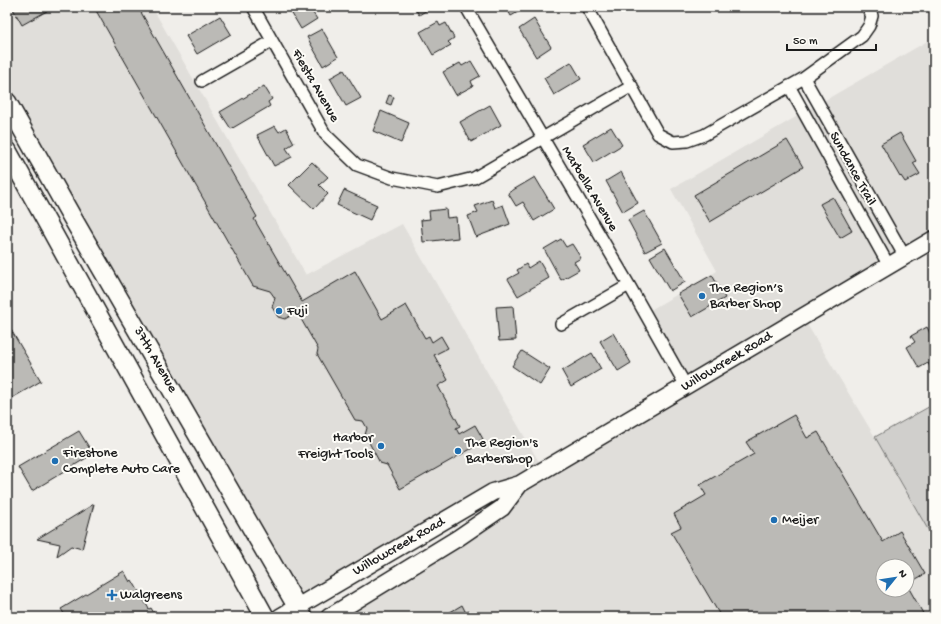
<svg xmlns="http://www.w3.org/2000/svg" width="941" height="624" font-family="'Gochi Hand',sans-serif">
<rect width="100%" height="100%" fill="#f0eeea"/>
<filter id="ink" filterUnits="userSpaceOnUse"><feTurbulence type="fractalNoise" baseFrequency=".025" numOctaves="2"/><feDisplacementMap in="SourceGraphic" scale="8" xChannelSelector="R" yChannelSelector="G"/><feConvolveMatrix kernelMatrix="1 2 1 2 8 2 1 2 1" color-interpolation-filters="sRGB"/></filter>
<g filter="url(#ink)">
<path fill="#e0deda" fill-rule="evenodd" d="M7,7H152L306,275L402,224L542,467L299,602L7,93Z
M931,39L934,44V236L687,382L647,312L717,271L671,189Z
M805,321L875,437L934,540V617H338L524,490ZM883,566H907V590H883Z"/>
<path fill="#d0cfcc" stroke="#767674" d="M934,404V540L875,437Z"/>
<path fill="#bbbab6" stroke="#1c1c1c" d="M12,7H54L22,25Z
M94,7H138L257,217L254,219L302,302L355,271L382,319L406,305L425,338L429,336L432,342L441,336L448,348L434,355L448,380L438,386L460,426L456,428L459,434L475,425L483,439L474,444L476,446L400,489L387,465L380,463L365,435L367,428L363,421L355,420L317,354L318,349L297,312L285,319L278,317L272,307L275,298L270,291L253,286Z
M288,7H309L317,19L301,29Z
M414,7H432L419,15Z
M506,7H527L511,16Z
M220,16L231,34L197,54L186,36Z
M534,19L551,47L536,57L519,29Z
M438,22L440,26L446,23L454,38L448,42L451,45L433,55L420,32Z
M322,29L338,57L323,66L307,37Z
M471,61L480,76L471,81L473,86L456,95L443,72L460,63L462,66Z
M571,62L581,79L554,95L544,78Z
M344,70L361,98L346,106L330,78Z
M264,86L272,99L268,102L270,106L231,129L220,112Z
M389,95L394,97L391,105L386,103Z
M490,105L501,125L471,142L460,122Z
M381,111L409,123L401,143L373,131Z
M275,126L279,132L286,128L294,143L286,148L292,157L274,166L257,135Z
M611,127L622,145L594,162L583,144Z
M900,133L916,161L913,163L920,174L905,182L901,176L900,177L881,144Z
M787,140L803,167L710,222L694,195Z
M312,162L328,177L319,185L328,194L314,209L289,185Z
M621,172L638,203L623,212L606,181Z
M535,177L554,209L534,221L523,202L516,206L508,193Z
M344,190L377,205L370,220L337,205Z
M833,197L852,231L840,238L820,204Z
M492,200L495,208L503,205L510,224L476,237L468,216L478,212L475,206Z
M446,209L447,218L456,217L458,238L423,242L421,220L430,219L429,211Z
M644,211L662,243L645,252L628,220Z
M561,239L566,247L572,244L581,258L574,262L579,270L561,280L544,249Z
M665,248L685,282L670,291L650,257Z
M539,261L549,278L518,296L508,279L519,273L517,270L526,264L528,268Z
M712,275L725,298L692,317L678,294Z
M513,306L516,340L499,341L496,307Z
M7,323L41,381L7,401Z
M927,327L930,333L934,331V374L928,363L919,368L907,347L915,342L911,336Z
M613,333L631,363L618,371L600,341Z
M522,351L550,369L540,385L512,366Z
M592,353L601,369L571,387L562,371Z
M794,415L807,438L818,432L883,542L900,531L925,574L907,584V566H883V590H907V585L925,617H721L671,532L681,527L674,514L706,495L700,485L754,454L746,442Z
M79,431L93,454L32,491L18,467Z
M94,504L82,549L71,546L57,556L60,544L37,539Z
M124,571L130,582L132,580L149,609L151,608L154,613L153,617H66L61,609Z
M462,605L466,613L469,611L473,617H442Z"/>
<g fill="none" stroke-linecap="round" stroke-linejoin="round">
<g stroke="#1c1c1c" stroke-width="14">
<path id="minor" d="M253,7L325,134L357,165L392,178L438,187L474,178L632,86
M466,7L629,285L686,386
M587,7L658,134L673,142L687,141L704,135L804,78L862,36L869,26L872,16L867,7
M804,78L905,257
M202,81L272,41
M789,86L889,266
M561,324L629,285"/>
</g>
<g stroke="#1c1c1c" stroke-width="19">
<path id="secondary" d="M280,617L493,492L520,484L934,239
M329,617L458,538L502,508L520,484"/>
</g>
<g stroke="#1c1c1c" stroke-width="21">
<path id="primary" d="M7,102L73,219L303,617
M7,150L265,617"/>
</g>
<use href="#minor" stroke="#fdfcf7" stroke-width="11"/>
<use href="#secondary" stroke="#fdfcf7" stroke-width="16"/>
<use href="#primary" stroke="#fdfcf7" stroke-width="18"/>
</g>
</g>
<g fill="#1f6fb2" stroke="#fdfcf7" stroke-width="1.5">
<circle cx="702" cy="296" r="4"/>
<circle cx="279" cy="311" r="4"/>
<circle cx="381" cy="446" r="4"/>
<circle cx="458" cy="451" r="4"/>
<circle cx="55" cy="461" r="4"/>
<circle cx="774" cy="520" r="4"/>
<path d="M110 589h4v4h4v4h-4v4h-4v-4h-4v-4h4z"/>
</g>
<g text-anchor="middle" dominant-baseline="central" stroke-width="4" stroke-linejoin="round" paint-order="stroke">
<g font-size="14" fill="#1c1c1c" stroke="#fdfcf7">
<text transform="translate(315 86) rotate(60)">Fiesta Avenue</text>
<text transform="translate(852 169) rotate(61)">Sundance Trail</text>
<text transform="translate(589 189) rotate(59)">Marbella Avenue</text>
<text transform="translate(155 360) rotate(60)">37th Avenue</text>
<text transform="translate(727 362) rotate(-31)">Willowcreek Road</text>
<text transform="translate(399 547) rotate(-30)">Willowcreek Road</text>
</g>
<g font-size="14" fill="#1c1c1c" stroke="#fdfcf7" text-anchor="start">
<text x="710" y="288">The Region’s<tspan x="710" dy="16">Barber Shop</tspan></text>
<text x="287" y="311">Fuji</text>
<text x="373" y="438" text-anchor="end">Harbor<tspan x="373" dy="16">Freight Tools</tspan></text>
<text x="466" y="443">The Region's<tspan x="466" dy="16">Barbershop</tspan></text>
<text x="63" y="453">Firestone<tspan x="63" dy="16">Complete Auto Care</tspan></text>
<text x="782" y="520">Meijer</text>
<text x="120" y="595">Walgreens</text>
</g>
</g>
<rect width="941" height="624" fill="none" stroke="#fdfcf7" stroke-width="24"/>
<rect x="12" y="12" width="917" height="600" fill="none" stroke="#1c1c1c" stroke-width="1.5" filter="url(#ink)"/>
<g transform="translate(895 578) rotate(60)"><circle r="19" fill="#fdfcf7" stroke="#a3a29f"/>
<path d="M0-3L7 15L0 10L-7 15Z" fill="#1f6fb2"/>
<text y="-6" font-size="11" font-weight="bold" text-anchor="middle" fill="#1c1c1c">N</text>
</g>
<path d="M787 44v6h89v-6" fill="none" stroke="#1c1c1c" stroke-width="2"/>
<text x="793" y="44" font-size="12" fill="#1c1c1c" stroke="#fdfcf7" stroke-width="3" paint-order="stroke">50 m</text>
</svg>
